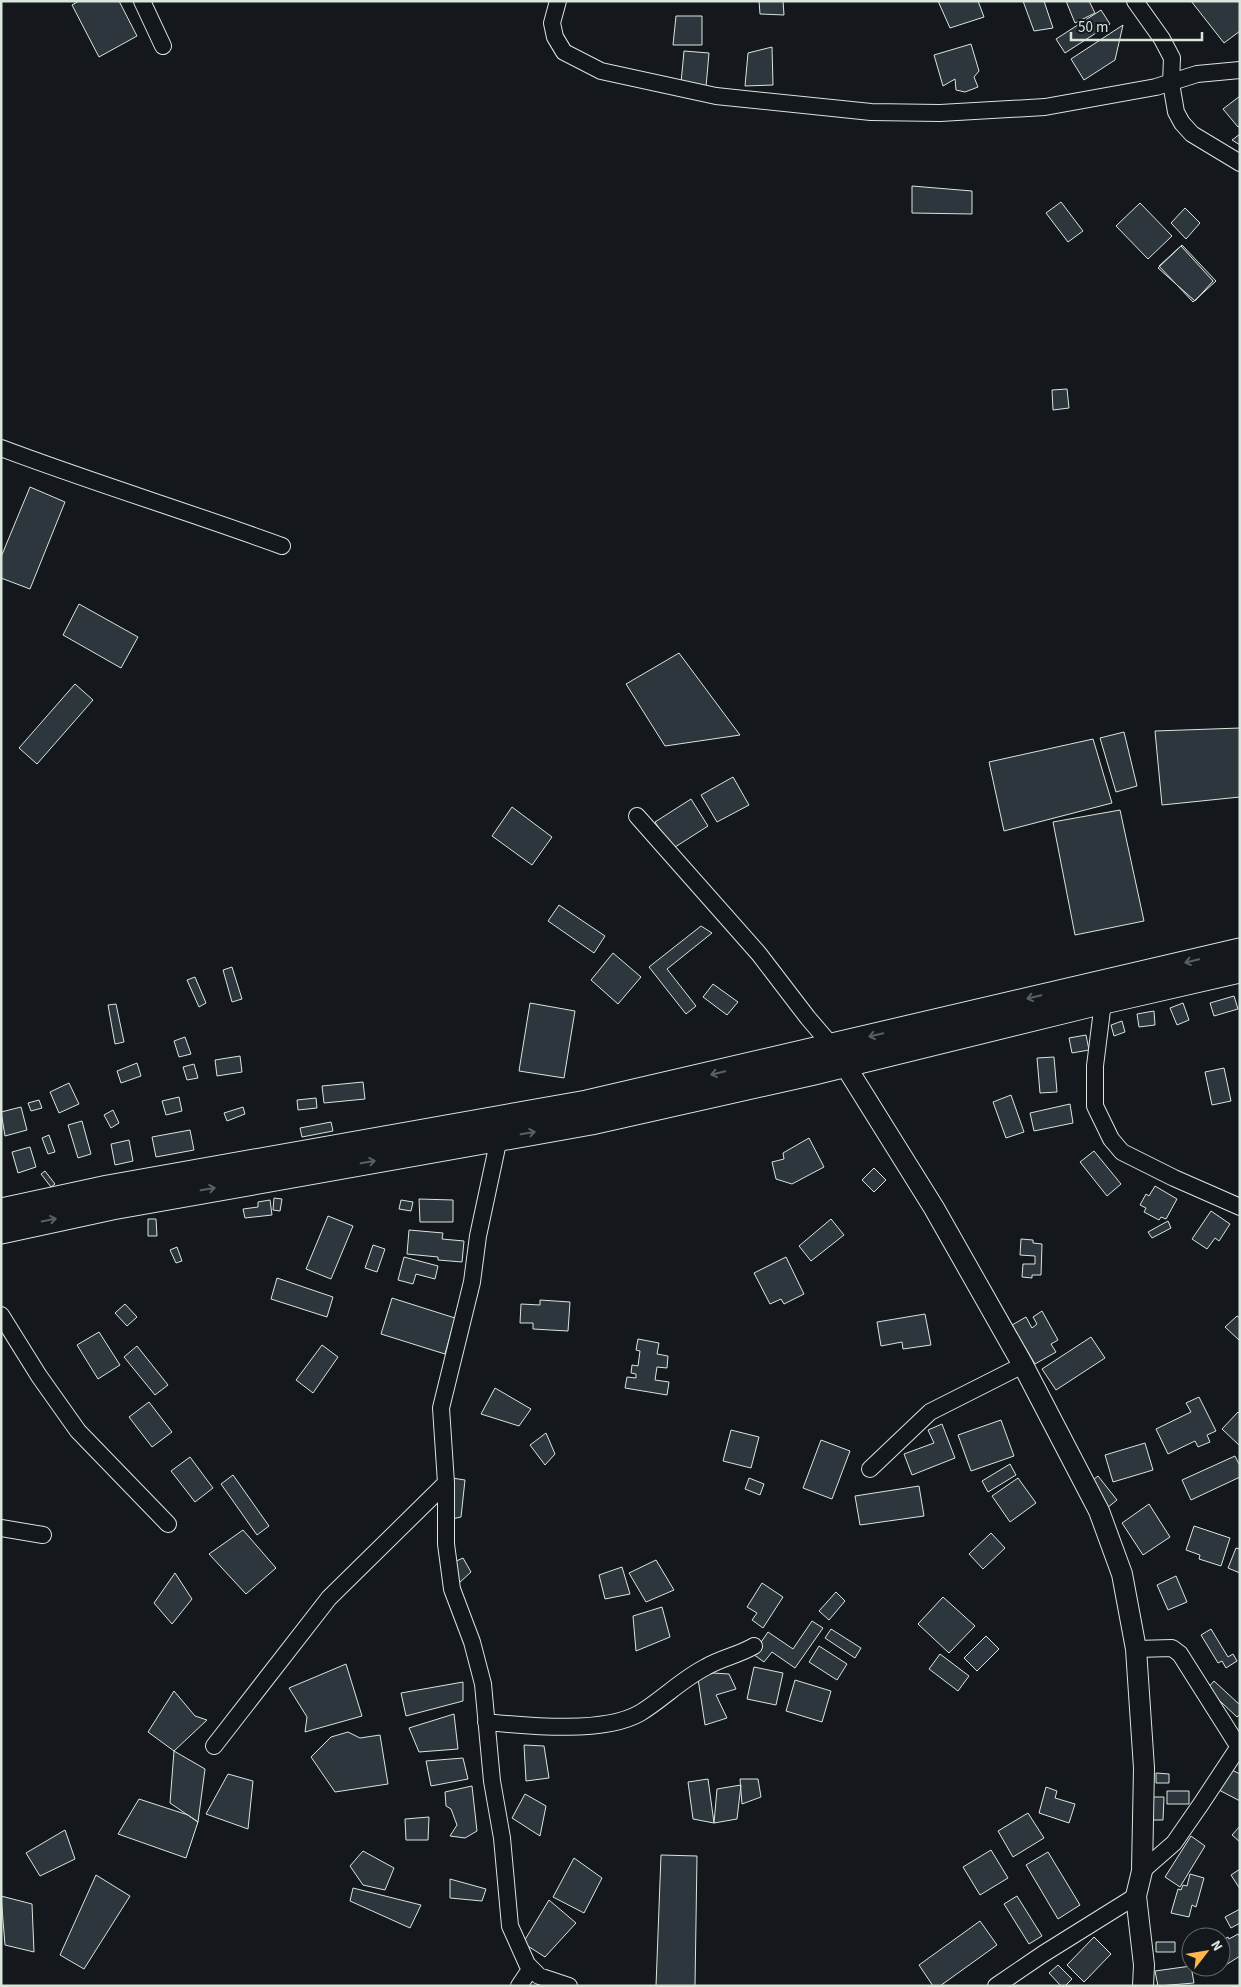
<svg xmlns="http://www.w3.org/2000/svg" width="1241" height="1987" font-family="'Source Sans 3',sans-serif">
<rect width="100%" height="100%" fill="#14181c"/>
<path fill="#2c363c" stroke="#d8e6dc" d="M79,1H119L137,36L99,57L72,5Z
M759,1H783L784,15L760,14Z
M938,1H978L984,17L950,28Z
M1023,1H1044L1053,28L1034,31Z
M1066,1H1089L1095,13L1075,23Z
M1191,1H1240V31L1224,43Z
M1101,10L1110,24L1065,53L1056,39Z
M676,16H702V45H673Z
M1123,25L1115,60L1084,80L1071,59Z
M971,44L979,71L974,77L978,87L965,92L956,90L955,79L943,86L934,55Z
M772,47L773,85L745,86L748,53Z
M684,51L709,53L706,87L681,83Z
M1240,96V126L1238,127L1223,109Z
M1240,134V145L1232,140Z
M912,186L972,191V214L912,213Z
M1061,202L1083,231L1068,242L1046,213Z
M1140,203L1172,236L1148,259L1116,226Z
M1185,208L1200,223L1186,239L1171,223Z
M1182,245L1216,281L1193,302L1159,266Z
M1181,246L1213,281L1195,301L1158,268Z
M1067,389L1069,408L1053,410L1052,390Z
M30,487L65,502L30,589L1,578V557Z
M79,604L138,637L121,668L63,635Z
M679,653L740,735L665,746L626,684Z
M75,684L93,700L37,764L19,748Z
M1240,728V797L1162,805L1155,731Z
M1124,732L1137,786L1116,792L1100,738Z
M1093,739L1112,803L1004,831L989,762Z
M733,777L749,805L717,822L701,795Z
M691,799L708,826L672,849L655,822Z
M512,807L552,837L532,865L492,836Z
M1120,810L1144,921L1075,935L1053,822Z
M559,905L605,936L594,953L548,921Z
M701,926L712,933L667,969L696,1006L686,1014L649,967Z
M613,953L641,977L618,1004L591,980Z
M232,967L242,999L232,1002L223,970Z
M195,977L206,1003L199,1007L187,980Z
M713,984L738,1002L727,1015L703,997Z
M1234,996L1238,1009L1214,1016L1210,1003Z
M530,1003L575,1011L564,1078L519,1071Z
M1183,1003L1189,1020L1177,1025L1170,1008Z
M116,1004L124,1042L115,1044L108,1005Z
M1154,1011L1155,1025L1139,1027L1137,1014Z
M1122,1021L1125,1032L1114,1036L1111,1025Z
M1086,1035L1089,1050L1072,1053L1069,1038Z
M185,1037L191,1054L179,1057L174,1041Z
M240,1056L242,1072L217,1076L215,1060Z
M1054,1057L1057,1092L1040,1093L1037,1058Z
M137,1063L141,1076L121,1083L117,1071Z
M194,1064L198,1078L187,1080L183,1067Z
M1224,1068L1231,1101L1212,1105L1205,1072Z
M363,1082L365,1099L324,1103L322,1086Z
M69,1083L79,1104L59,1113L50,1092Z
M1011,1095L1024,1132L1006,1138L993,1102Z
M179,1097L182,1111L166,1115L162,1101Z
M316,1098L317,1108L298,1110L297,1100Z
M39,1100L42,1108L31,1111L28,1103Z
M1070,1104L1073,1123L1034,1131L1030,1113Z
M21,1107L27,1130L5,1136L1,1112Z
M243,1107L245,1114L227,1121L224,1113Z
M113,1110L119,1123L111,1128L104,1115Z
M82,1121L91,1154L78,1158L68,1125Z
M331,1122L333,1131L302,1137L300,1128Z
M190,1130L194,1150L156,1157L152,1137Z
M49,1135L55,1152L48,1154L42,1138Z
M809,1138L824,1167L792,1184L776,1179L772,1162L784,1159L783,1153Z
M129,1140L133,1161L115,1165L111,1144Z
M30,1147L36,1167L18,1173L12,1152Z
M1094,1151L1121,1184L1107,1196L1080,1162Z
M874,1168L886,1180L874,1192L862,1180Z
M45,1171L55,1184L51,1187L41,1174Z
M1155,1186L1177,1199L1166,1219L1161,1217L1159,1220L1144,1212L1146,1208L1140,1205L1146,1194L1149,1196Z
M274,1198L282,1199L280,1211L273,1210Z
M419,1199L453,1200V1222H420Z
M270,1200L272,1215L245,1218L243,1209L258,1207V1202Z
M401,1200L413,1202L411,1211L399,1209Z
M1211,1211L1230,1224L1219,1241L1215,1238L1207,1249L1192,1239Z
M328,1216L353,1226L331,1279L306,1269Z
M148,1219H156L157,1236H148Z
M831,1219L844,1235L811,1261L799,1246Z
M1168,1221L1171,1228L1152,1238L1148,1232Z
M409,1230L443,1233L442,1239L464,1241L462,1262L438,1260V1257L407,1254Z
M1021,1239L1033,1240V1243L1042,1244L1041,1275H1032V1278L1022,1277L1023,1264H1035V1256L1020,1255Z
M373,1245L385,1249L377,1272L365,1268Z
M177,1247L182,1261L176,1263L170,1250Z
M404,1257L438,1266L435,1279L416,1274L413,1284L398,1280Z
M786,1257L804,1294L784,1304L781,1299L770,1304L754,1273Z
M277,1278L333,1297L327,1317L271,1299Z
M392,1298L455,1318L445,1354L381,1334Z
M540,1300L570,1302L568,1331L533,1329V1323H520L521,1304L540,1305Z
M125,1304L137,1317L127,1326L115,1313Z
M1042,1311L1058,1340L1051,1344L1056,1352L1035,1364L1012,1325L1026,1317L1032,1328L1037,1324L1033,1317Z
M925,1314L931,1345L903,1349L902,1342L881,1346L877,1322Z
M1237,1316L1240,1318V1341L1225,1327Z
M99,1332L120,1365L98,1379L77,1345Z
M1091,1337L1105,1358L1056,1390L1042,1369Z
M638,1339L659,1343L657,1354L668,1356L667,1368L657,1367L655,1380L669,1382L667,1395L625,1388L627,1377L636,1378V1374L631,1373L632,1365L638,1366L640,1351L636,1350Z
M322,1345L338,1357L313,1393L296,1380Z
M137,1346L168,1385L155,1395L124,1357Z
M495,1388L531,1409L519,1426L481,1414Z
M1199,1397L1216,1431L1207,1435L1210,1442L1198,1447L1195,1441L1168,1454L1156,1429L1191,1412L1186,1403Z
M149,1402L172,1432L152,1447L129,1417Z
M1238,1412L1240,1414V1446L1222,1429Z
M1001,1420L1014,1456L971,1471L958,1435Z
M942,1424L955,1458L912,1475L904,1454L934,1443L928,1430Z
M731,1430L759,1437L751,1468L723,1461Z
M546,1433L555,1454L545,1465L530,1445Z
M821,1440L850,1451L832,1499L803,1488Z
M1145,1443L1153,1470L1113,1482L1105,1455Z
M1235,1456L1240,1466V1477L1191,1500L1182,1480Z
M190,1457L213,1488L195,1502L171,1471Z
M1010,1464L1016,1475L988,1492L982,1481Z
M233,1475L269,1526L257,1535L221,1484Z
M1098,1476L1117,1500L1107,1508L1088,1484Z
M452,1478L465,1480L461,1517L452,1519Z
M749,1478L764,1484L760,1495L745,1489Z
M1018,1478L1036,1503L1010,1522L992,1496Z
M919,1486L924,1516L860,1525L855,1496Z
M1149,1504L1170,1537L1143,1555L1122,1523Z
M1194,1526L1230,1538L1221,1566L1199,1559L1200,1555L1186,1550Z
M243,1530L276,1568L246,1594L209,1554Z
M991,1533L1005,1548L983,1569L969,1554Z
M1236,1548L1240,1549V1573L1228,1568Z
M463,1558L471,1572L458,1584L454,1562Z
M656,1560L674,1590L646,1602L629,1573Z
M622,1567L630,1594L605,1599L599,1575Z
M175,1573L192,1599L172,1624L154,1603Z
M1176,1576L1187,1602L1168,1610L1157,1585Z
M762,1583L783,1597L763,1628L752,1620L757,1613L747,1607Z
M836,1592L845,1601L829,1620L819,1611Z
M943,1597L975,1626L949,1653L918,1624Z
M662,1607L670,1637L636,1651L633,1616Z
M812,1621L823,1628L795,1668L772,1652L764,1662L753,1654L768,1632L793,1649Z
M831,1629L861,1648L855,1658L825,1638Z
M1211,1629L1228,1657L1233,1654L1237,1661L1226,1668L1222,1661L1218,1663L1201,1635Z
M986,1636L999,1649L977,1671L964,1658Z
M819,1646L847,1664L837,1680L809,1662Z
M940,1654L969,1676L958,1691L929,1669Z
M346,1664L362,1716L305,1732L307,1717L289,1688Z
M754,1667L783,1673L776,1705L747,1699Z
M697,1672L729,1674L736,1689L716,1695L727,1718L705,1725Z
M795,1680L831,1691L822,1722L786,1711Z
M1214,1681L1240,1705V1714L1237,1717L1207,1689Z
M463,1682V1701L406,1716L401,1693Z
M174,1691L195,1716L207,1720L174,1751L148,1732Z
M454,1714L458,1749L419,1752L409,1728Z
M348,1732L360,1738L380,1735L388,1784L335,1792L311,1757L331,1737Z
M524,1745L544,1746L549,1778L526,1781Z
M174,1751L205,1769L198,1822L170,1803Z
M463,1758L468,1779L431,1786L426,1761Z
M1230,1769L1240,1774V1801L1219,1790Z
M1156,1773L1169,1774V1783H1156Z
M228,1774L253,1781L248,1829L206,1814Z
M708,1779L714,1823L693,1819L688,1782Z
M740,1779H758L761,1797L742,1804Z
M741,1785L737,1819L714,1823L717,1789Z
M472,1786L477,1831L465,1838L450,1836L457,1825L451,1809L446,1806L445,1792Z
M1046,1787L1057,1791L1055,1798L1075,1804L1069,1823L1039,1813Z
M1167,1791H1189V1804H1167Z
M525,1794L546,1806L540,1836L512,1818Z
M1152,1797H1164L1163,1820H1152Z
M139,1799L188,1815L198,1822L186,1858L118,1834Z
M1028,1813L1044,1838L1013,1857L998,1831Z
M429,1817L428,1840H406L405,1819Z
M1240,1826V1842L1232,1835Z
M65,1830L75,1859L40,1876L26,1853Z
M1191,1836L1205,1846L1180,1887L1165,1877Z
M991,1850L1008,1878L980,1895L963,1867Z
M363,1851L394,1868L385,1890L363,1885L350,1866Z
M1048,1852L1080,1905L1058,1919L1026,1865Z
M661,1855L697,1856L695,1986H656Z
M574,1858L602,1878L584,1913L553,1897Z
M1240,1869V1889L1231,1875Z
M1190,1874L1204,1878L1196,1907L1192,1905L1189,1917L1171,1913L1178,1889L1181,1890L1183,1885L1187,1886Z
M96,1875L130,1896L84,1969L60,1955Z
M450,1879L486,1889L482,1901L450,1898Z
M353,1888L421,1905L410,1928L350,1901Z
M1,1896L32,1904L34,1952L5,1945Z
M1017,1896L1042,1936L1029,1944L1004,1904Z
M549,1900L576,1923L545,1957L523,1943Z
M1240,1909V1923L1231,1928L1225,1917Z
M980,1921L997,1945L940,1986H933L919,1965Z
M1238,1934L1240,1937V1956L1221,1968V1941L1228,1937L1229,1939Z
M1094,1937L1111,1954L1084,1982L1067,1965Z
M1156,1942H1175V1952H1156Z
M1058,1965L1072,1979L1065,1986H1061L1049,1973Z
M1191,1966L1194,1983L1158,1986L1155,1971Z
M1200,1967H1214L1215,1969L1205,1975Z"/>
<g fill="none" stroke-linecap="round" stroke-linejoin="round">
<g stroke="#d8e6dc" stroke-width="18">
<path id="minor" d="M142,1L163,46
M558,1L552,23L555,37L564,52L601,71L716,96L871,112L940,113L1045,107L1156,87L1197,74L1240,70
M1135,1L1162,39L1172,58L1171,83L1176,112L1182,123L1192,134L1240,163
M1,448C94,483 189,512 282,546
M637,816L759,954L808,1018L832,1046
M1103,1002L1095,1066V1106L1111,1139L1122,1152L1174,1178L1240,1207
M499,1138L478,1236L472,1282L441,1408L446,1483V1544L452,1589L472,1642L483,1684L492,1781L502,1838L510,1926L527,1964L539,1976L569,1986
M1,1315L39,1376L78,1431L168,1524
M870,1469L930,1412L1023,1365
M1,1528L43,1535
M1136,1649L1172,1648L1180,1654L1240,1749
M486,1722C528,1726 604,1734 640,1713C663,1699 682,1679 706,1667C721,1658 739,1655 754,1646
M214,1746L329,1598L446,1483
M1142,1871L1174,1843L1201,1804L1240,1745
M519,1986L531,1968
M996,1986L1043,1954L1136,1896"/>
</g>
<g stroke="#d8e6dc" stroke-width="22">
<path id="tertiary" d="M838,1054L934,1208L1023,1365L1099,1511L1122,1574L1136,1649L1144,1768L1142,1871L1136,1896L1144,1965L1143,1986"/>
</g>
<g stroke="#d8e6dc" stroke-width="27">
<path id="primary" d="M1,1211L108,1188L587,1103L1240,951
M1,1231L112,1207L591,1122L814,1072L1091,1004L1240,970"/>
</g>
<use href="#minor" stroke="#14181c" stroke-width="16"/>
<use href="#tertiary" stroke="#14181c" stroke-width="20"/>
<use href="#primary" stroke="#14181c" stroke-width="25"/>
</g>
<defs><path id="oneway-shaft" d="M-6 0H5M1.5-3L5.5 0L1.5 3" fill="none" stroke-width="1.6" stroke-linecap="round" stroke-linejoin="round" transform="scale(1.25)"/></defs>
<g stroke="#59605f">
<use href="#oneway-shaft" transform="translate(1192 961) rotate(167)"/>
<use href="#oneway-shaft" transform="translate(1034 997) rotate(167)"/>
<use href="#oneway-shaft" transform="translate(876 1035) rotate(166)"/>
<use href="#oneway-shaft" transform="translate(718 1073) rotate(167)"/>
<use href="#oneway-shaft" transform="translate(528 1133) rotate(-10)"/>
<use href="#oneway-shaft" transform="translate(368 1162) rotate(-10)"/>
<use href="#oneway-shaft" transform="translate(208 1189) rotate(-10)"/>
<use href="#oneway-shaft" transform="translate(49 1220) rotate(-12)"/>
</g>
<rect width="1241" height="1987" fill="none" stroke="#d8e6dc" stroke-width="5"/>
<g transform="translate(1206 1952) rotate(59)"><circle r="24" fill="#14181c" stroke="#626a69"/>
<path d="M0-4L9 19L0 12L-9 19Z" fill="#ffb74d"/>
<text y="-8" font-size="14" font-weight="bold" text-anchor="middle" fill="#d8e6dc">N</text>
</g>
<path d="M1071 32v8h131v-8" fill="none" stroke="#d8e6dc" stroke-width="2.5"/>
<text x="1078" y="32" font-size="15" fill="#d8e6dc" stroke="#14181c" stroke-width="4" paint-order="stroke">50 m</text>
</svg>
